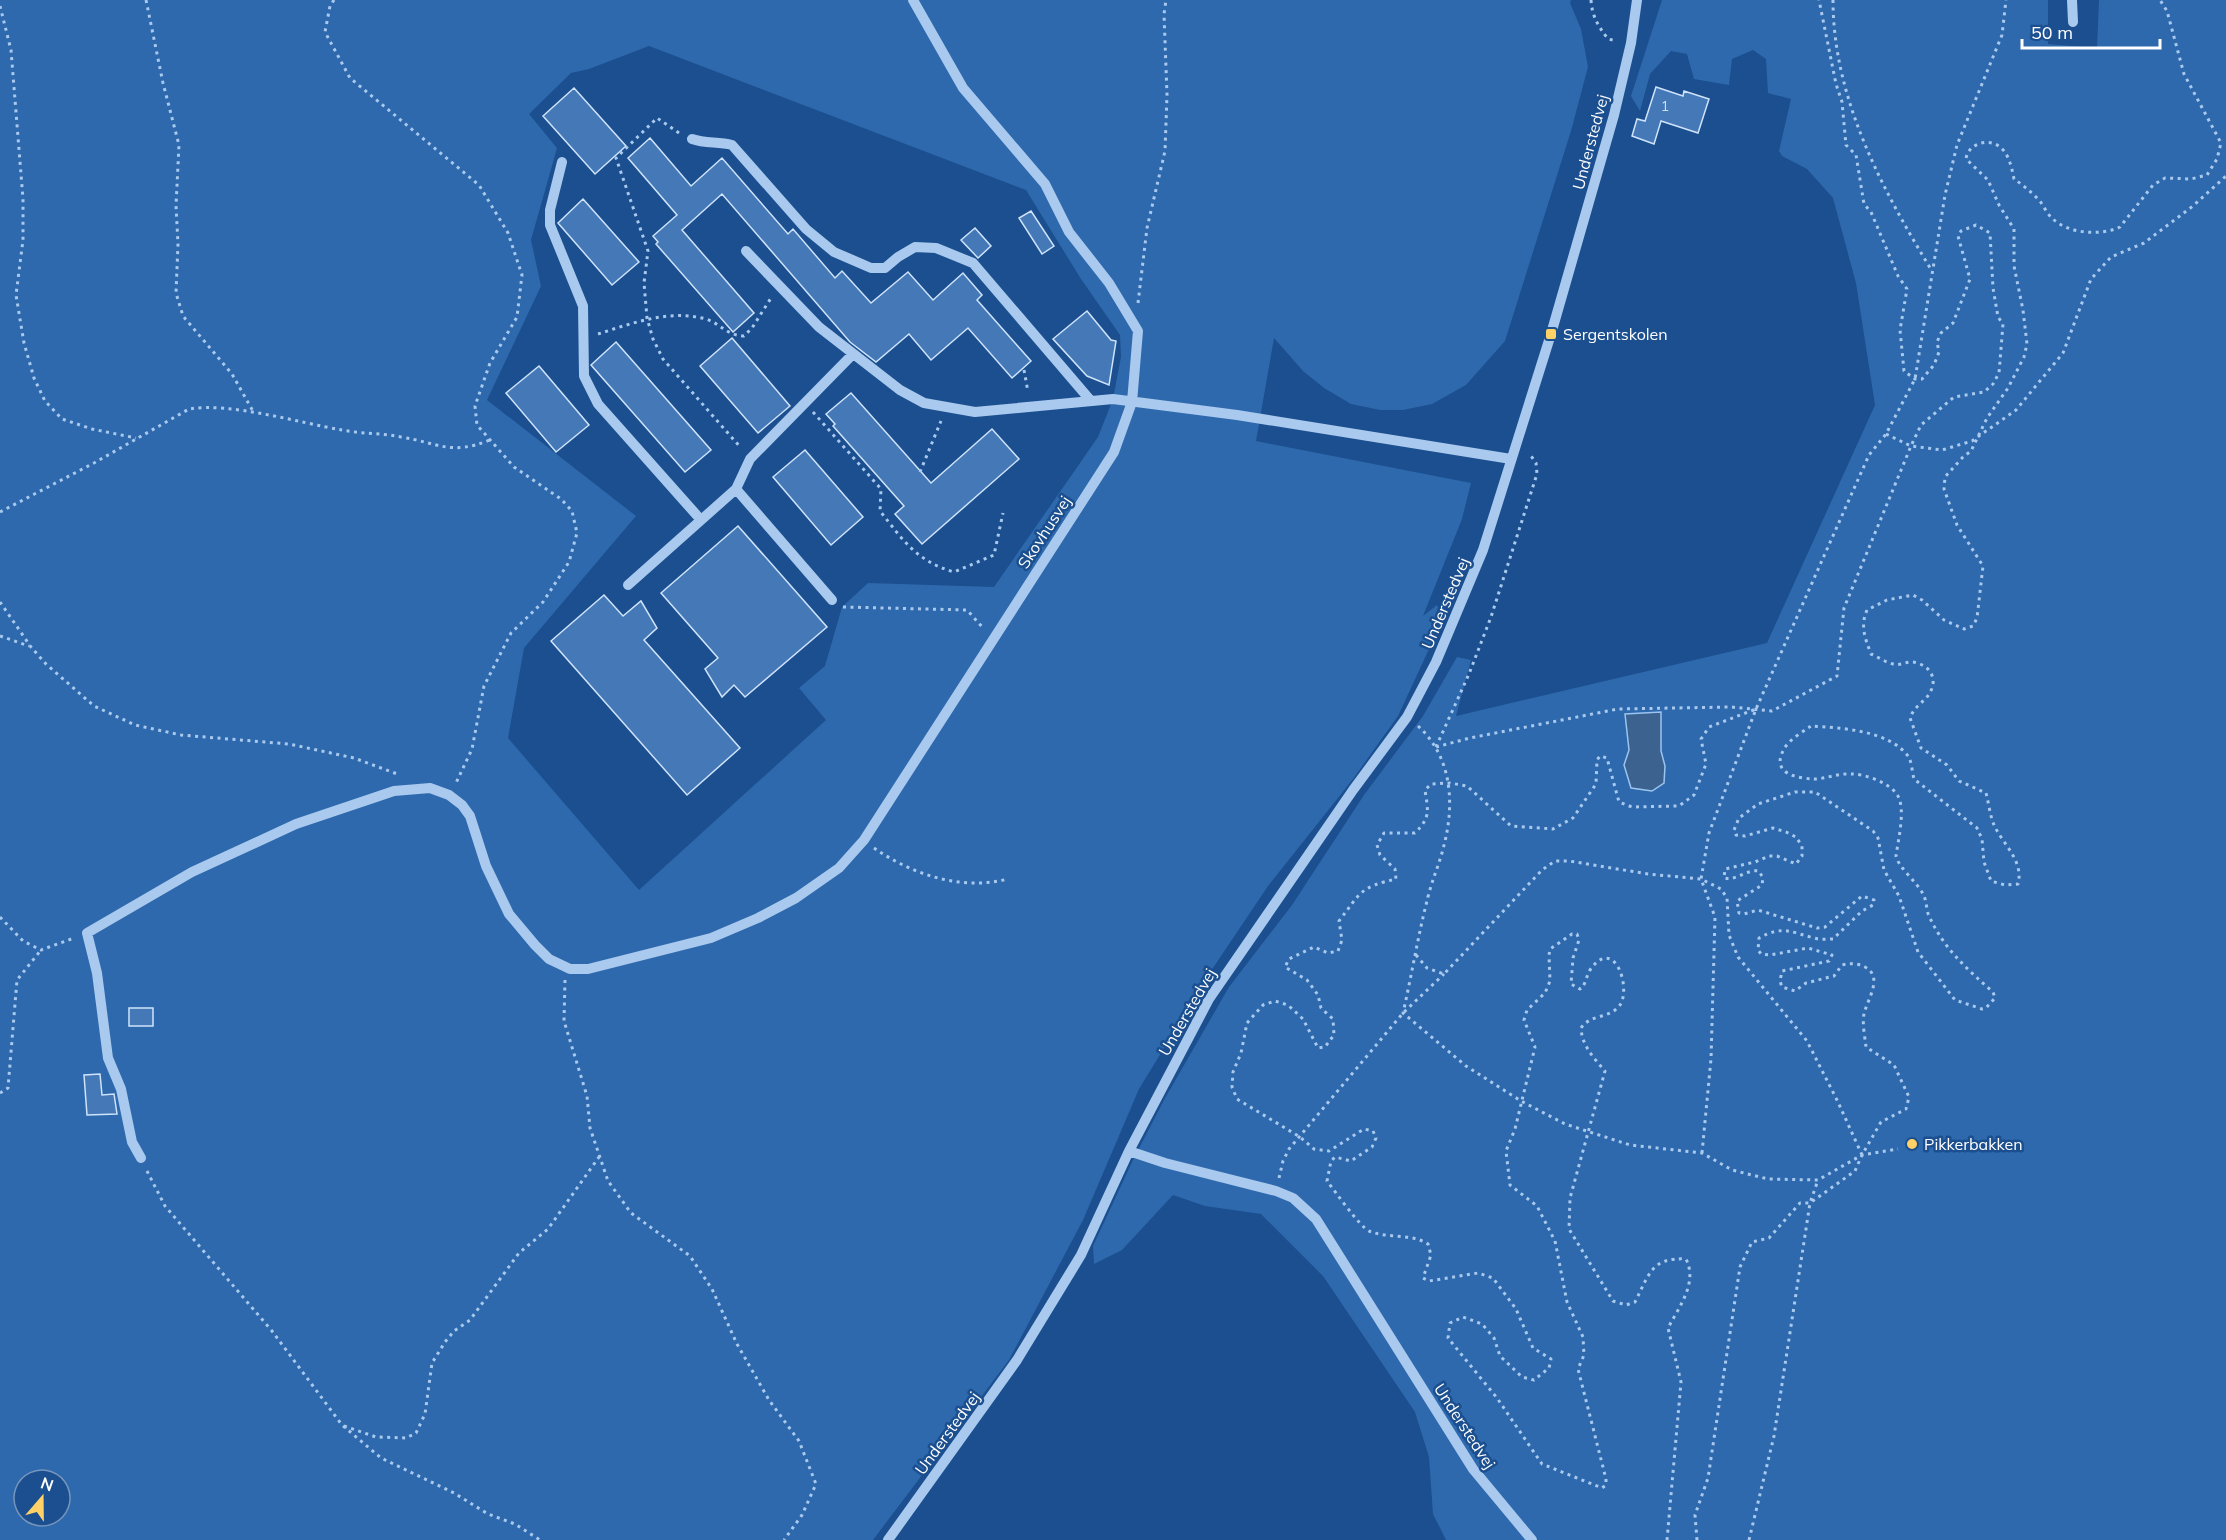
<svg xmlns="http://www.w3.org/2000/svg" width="2226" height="1540" font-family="Mulish,sans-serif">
<rect width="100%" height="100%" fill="#1b4f8f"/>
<path fill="#2e69ad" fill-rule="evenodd" d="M0,0H1571L1570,3L1581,29L1588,67L1571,131L1505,341L1466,385L1432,404L1403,410H1380L1351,404L1324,388L1303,371L1274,338L1256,441L1471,483L1462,519L1423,616L1437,605L1443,619L1398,716L1353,779L1268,886L1213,968L1139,1089L1083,1220L1009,1360L873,1540H0ZM649,46L1026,190L1081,279L1120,335L1121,357L1113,399L1098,437L994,587L868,583L842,607L825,666L799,688L826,720L639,890L508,738L524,648L636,516L487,400L541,286L531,240L557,148L529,114L571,73L589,69ZM24,1480H60V1516H24Z
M1662,0H2048V44L2097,48L2099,0H2226V1540H1446L1433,1514L1429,1457L1415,1412L1323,1276L1261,1214L1205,1206L1173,1195L1122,1250L1094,1264L1093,1246L1133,1160L1164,1100L1229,987L1292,905L1364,795L1423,716L1457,657L1471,660L1456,716L1767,643L1875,405L1856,283L1833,198L1807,169L1782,156L1779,151L1791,99L1768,93L1766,59L1753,50L1732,59L1729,85L1694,79L1687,54L1671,51L1650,74L1640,111L1631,96Z"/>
<path fill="#3c6290" stroke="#9cc4f0" stroke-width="1.5" d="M1661,712V751L1665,766L1664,783L1652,791L1631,788L1624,765L1629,750L1625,714Z"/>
<path fill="#4478b7" stroke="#cfe3fa" stroke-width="1.5" d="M1656,87L1683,96L1684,91L1709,99L1698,133L1661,121L1654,144L1632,136L1637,119L1645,121Z
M574,88L626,146L595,174L543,116Z
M650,138L691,186L722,158L788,234L793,229L835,278L842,271L871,303L908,272L933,300L963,273L982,295L977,300L1031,361L1012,378L968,328L931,360L909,334L876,362L850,342L722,194L682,230L754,313L733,332L656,244L658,242L653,236L677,215L628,158Z
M583,199L639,262L612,285L558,223Z
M1031,211L1054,246L1042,254L1019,218Z
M975,228L991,246L978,258L961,240Z
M1087,311L1111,340L1116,341L1109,385L1087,376L1053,339Z
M732,338L790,406L758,433L700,366Z
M616,342L711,450L685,472L591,365Z
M539,366L589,425L556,452L506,393Z
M851,393L931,483L992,429L1019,459L922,544L895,514L904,506L833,426L835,424L826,414Z
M805,450L863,517L831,545L773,477Z
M738,526L827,627L745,697L734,685L722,697L705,669L718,658L661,593Z
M604,595L623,616L641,601L657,628L644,640L740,748L687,795L551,641Z
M129,1008H153V1026H129Z
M100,1074L102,1095L114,1094L117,1114L87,1115L84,1075Z"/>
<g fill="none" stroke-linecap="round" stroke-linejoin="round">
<path stroke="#a9c9ee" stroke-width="3" stroke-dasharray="3 4.5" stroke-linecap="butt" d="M146,0L163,83L179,145L176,206L178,244L176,293L183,316L232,374L254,413
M334,0L330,6L325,32L350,78L479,185L508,233L522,275L517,317L490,363L475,406L477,425L514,467L561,499L572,511L577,533L569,562L543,602L511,633L484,686L472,749L456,783
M1591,0C1592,16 1598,26 1608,39L1617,41
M1833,0C1833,98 1882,189 1932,271
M0,6L11,50L23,199V240L16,295L24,343L34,378L45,401L62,419L92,429L136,438
M679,133L657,118L616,158L648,251L644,283L647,318L653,339L663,359L741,448
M1138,303L1147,228L1165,151L1167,95L1164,14L1166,0
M598,334C633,323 669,309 706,319C721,324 726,335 744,336L752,328L771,298
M1024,370L1028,392
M813,412L881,489L880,511C903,540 916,561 954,572L994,555L1003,513
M1886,434L1911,446L1942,450L1972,441L2016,410L2063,353L2091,279L2111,257L2144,243L2193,206L2226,176
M920,472L941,421
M0,512L94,463L189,409C230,402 300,423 342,430C362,434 382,433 401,437C439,443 450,456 490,440
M0,602L31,647L46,664L94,706L135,725L181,735L289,744L354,758L400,775
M843,607L967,610L984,629
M0,636L29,646
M1418,726C1453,758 1455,806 1443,849C1439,865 1432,880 1428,897C1418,935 1412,974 1403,1013L1466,1066L1521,1101L1565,1124L1630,1145L1702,1153L1732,1170L1768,1179L1818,1180L1862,1155L1898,1149
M1436,747L1470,738L1618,709L1731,707L1772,711L1837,676L1844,608L1911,446L1921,425L1954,397L1984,392L1993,384L1999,373L2003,324L1998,317L1993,288L1990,233L1976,225L1961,231L1958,236L1970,279L1953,323L1941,333L1937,342L1939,352L1934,365L1922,379H1915L1904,371L1900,330L1907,289L1898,276L1871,212L1864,204L1856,155L1846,145L1842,102L1836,84L1819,0
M1436,747L1469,674L1491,617L1537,474L1536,463L1529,453
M874,848C913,875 962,891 1008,879
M0,917L23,941L41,950L74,938
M1416,955L1427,968L1444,974L1542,870L1555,861H1569L1648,874L1701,879L1721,889L1727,898L1729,935L1738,957L1807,1041L1838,1102L1862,1155
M565,980L564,1021L587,1096L590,1128L608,1181L631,1213L690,1256L712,1289L737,1344L769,1400L799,1441L816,1484L802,1515L784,1540
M0,1093L8,1088L17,980L41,950
M1702,1153L1711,1059L1715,917L1701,879L1709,833L1756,709L1852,493L1869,455L1886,434L1915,379L1945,195L1957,145L2002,35L2006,0
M147,1171L165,1206L272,1331L342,1425L381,1458L454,1493L488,1514L515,1524L540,1540
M1279,1178L1283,1161L1289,1149L1403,1013L1444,974
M344,1426L376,1437L406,1438L416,1433L425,1414L432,1363L445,1342L454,1331L470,1320L519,1253L548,1229L599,1157
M1667,1540L1681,1382L1668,1328C1679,1307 1698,1283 1686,1259C1651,1257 1649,1275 1635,1302L1626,1305L1613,1301L1569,1229L1570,1198L1605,1071C1594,1058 1582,1046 1581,1028C1590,1014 1610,1019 1620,1005C1631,989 1616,939 1593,966C1588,971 1586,981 1583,987L1580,989L1571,984L1573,958L1579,940L1577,934H1572L1550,949L1549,955L1550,981L1545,993L1527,1010L1524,1020L1535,1047L1515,1129L1506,1151L1510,1185L1537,1206L1555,1241L1567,1302L1583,1337L1584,1355L1578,1369L1606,1479V1485L1602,1488L1542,1464L1497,1398L1448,1338L1450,1323L1463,1317L1482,1324L1494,1338L1500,1356L1522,1377L1534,1380L1549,1368L1551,1359L1533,1348L1516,1309L1493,1278L1478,1273L1429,1281L1423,1278L1431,1255L1428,1244C1411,1233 1388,1239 1369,1231C1360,1227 1335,1191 1327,1181L1331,1161L1335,1157L1351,1161L1372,1147L1376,1138L1373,1131L1364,1129L1329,1151L1314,1149L1300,1137L1237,1099L1232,1087L1233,1072L1241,1053L1247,1023L1263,1005L1275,1001L1288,1005L1303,1019L1318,1048L1325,1047L1334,1035L1333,1019L1321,1008L1318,995L1307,980L1285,967L1289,959L1314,947L1328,953L1338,951L1342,940L1339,921C1361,892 1360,887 1396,879L1395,869L1380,855L1377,845L1384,833H1415C1431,817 1428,811 1425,790L1431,784L1450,783L1467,786L1511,826L1553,829L1573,818L1596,784L1597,760L1600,756L1607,758L1619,802L1632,807L1679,806L1694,795L1706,764L1701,739L1709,727L1756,709
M1697,1540L1695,1515L1708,1478L1740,1267L1752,1242L1769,1238L1800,1203H1810L1855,1171L1862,1155L1881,1122L1906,1109L1909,1097L1894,1065L1866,1047C1865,1037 1862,1024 1864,1014C1867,1000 1884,977 1865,967C1857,963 1851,963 1842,965L1834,976L1806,983L1795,991L1782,987L1780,981L1782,971L1829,961L1832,955L1808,948L1770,955L1761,954L1758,950L1759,938C1783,925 1790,932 1814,938C1820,940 1827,939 1833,939L1862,911L1873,905L1874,900L1862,896L1825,927L1817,928L1758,910L1744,914L1739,913L1737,901L1762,885L1763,878L1759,871C1746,869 1737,881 1724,878L1725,869L1755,862L1769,856H1777L1796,864L1802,856V846L1796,837L1786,832L1773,828L1745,836L1736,835L1734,830L1739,818L1758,804L1795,792H1815L1873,831L1878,838L1884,870L1899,896L1918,952L1955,1000L1982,1009L1986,1008L1995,998L1993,992C1967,969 1944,949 1929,916C1926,910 1927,901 1923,894C1917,882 1898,867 1896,856C1898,840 1907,806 1896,793C1887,782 1865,774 1851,774C1838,773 1826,779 1814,779C1797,778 1770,774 1784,749C1789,740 1802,732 1811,726C1841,728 1888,730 1908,756C1912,762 1912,772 1914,779L1977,828L1982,839L1984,862L1991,881L2005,885L2018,884C2024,862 2004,845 1995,827C1990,817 1989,804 1986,793L1959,781L1947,765L1921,748L1910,718C1915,704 1928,701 1932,688C1937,674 1925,663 1912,662C1905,662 1899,666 1893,664C1885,662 1878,657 1871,654C1865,638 1860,626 1867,610L1887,600L1913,595L1922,600L1944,620L1964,629L1973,626L1977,618L1983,566L1957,525L1944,489L1945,477L1963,457L1971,451L1987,418L2008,388L2024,357L2027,344L2023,310L2014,266V229L1999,205L1988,180L1966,159C1968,142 1993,136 2004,151C2010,159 2012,169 2014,179C2023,185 2031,192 2039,200C2044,206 2047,214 2053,219C2069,234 2101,236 2120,227L2153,185L2165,178L2191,179L2207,175L2217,159L2221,143L2184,74L2167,11L2160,0
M1749,1540L1774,1436L1810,1203L1818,1180"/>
<path stroke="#a9c9ee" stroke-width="10" d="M2072,0L2073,22
M692,139C706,144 718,141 732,145L806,229L834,252L871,268H885L898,257L915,247L936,248L973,263L1091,401
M562,162L550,210V225L583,306L584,376L598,404L701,520
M746,251L819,327L900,390L924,403L975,412L1113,399L1237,415L1511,459
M736,489L832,600
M628,585L736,489L750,459L852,355
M1129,1151L1165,1163L1276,1191L1293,1198L1316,1219L1473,1469L1532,1540
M141,1158L132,1142L121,1089L108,1058L97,973L87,933L192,872L296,824L394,791L430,788L449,795L462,805L470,816L486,866L509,914L535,945L549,959L570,969H588L711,938L758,918L796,898L839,868L864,840L1114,452L1132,402L1138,331L1109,283L1069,232L1045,184L963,88L913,0
M888,1540L1017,1360L1081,1255L1129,1151L1209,999L1353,790L1407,717L1436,662L1483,550L1551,334L1614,115L1631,43L1637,0"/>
</g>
<g fill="#ffd166" stroke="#1b4f8f" stroke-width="2">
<rect x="1545" y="328" width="12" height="12" rx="3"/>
<circle cx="1912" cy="1144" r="6"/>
</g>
<g text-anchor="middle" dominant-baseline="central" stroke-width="5" stroke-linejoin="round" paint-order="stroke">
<g font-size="14" fill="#d0dded">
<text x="1665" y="106">1</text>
</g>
<g font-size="16" fill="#fff" stroke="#1b4f8f">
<text transform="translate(1590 142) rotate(-75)">Understedvej</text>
<text transform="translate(1044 532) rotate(-57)">Skovhusvej</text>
<text transform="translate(1445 603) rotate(-67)">Understedvej</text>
<text transform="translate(1187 1012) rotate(-60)">Understedvej</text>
<text transform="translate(1465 1426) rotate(57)">Understedvej</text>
<text transform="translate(947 1433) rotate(-54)">Understedvej</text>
</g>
<g font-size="16" fill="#fff" stroke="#1b4f8f" text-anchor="start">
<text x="1563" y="334">Sergentskolen</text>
<text x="1924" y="1144">Pikkerbakken</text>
</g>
</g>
<g transform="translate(42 1498) rotate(20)"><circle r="28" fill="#1b4f8f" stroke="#7695bc" stroke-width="1.5"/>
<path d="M0-4.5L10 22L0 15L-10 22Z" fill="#ffd166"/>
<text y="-9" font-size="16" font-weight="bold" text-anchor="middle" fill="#ffffff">N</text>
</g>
<path d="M2022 39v9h138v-9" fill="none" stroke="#ffffff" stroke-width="3"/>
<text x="2031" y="39" font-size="18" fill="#ffffff" stroke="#1b4f8f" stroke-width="4.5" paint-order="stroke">50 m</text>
</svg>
